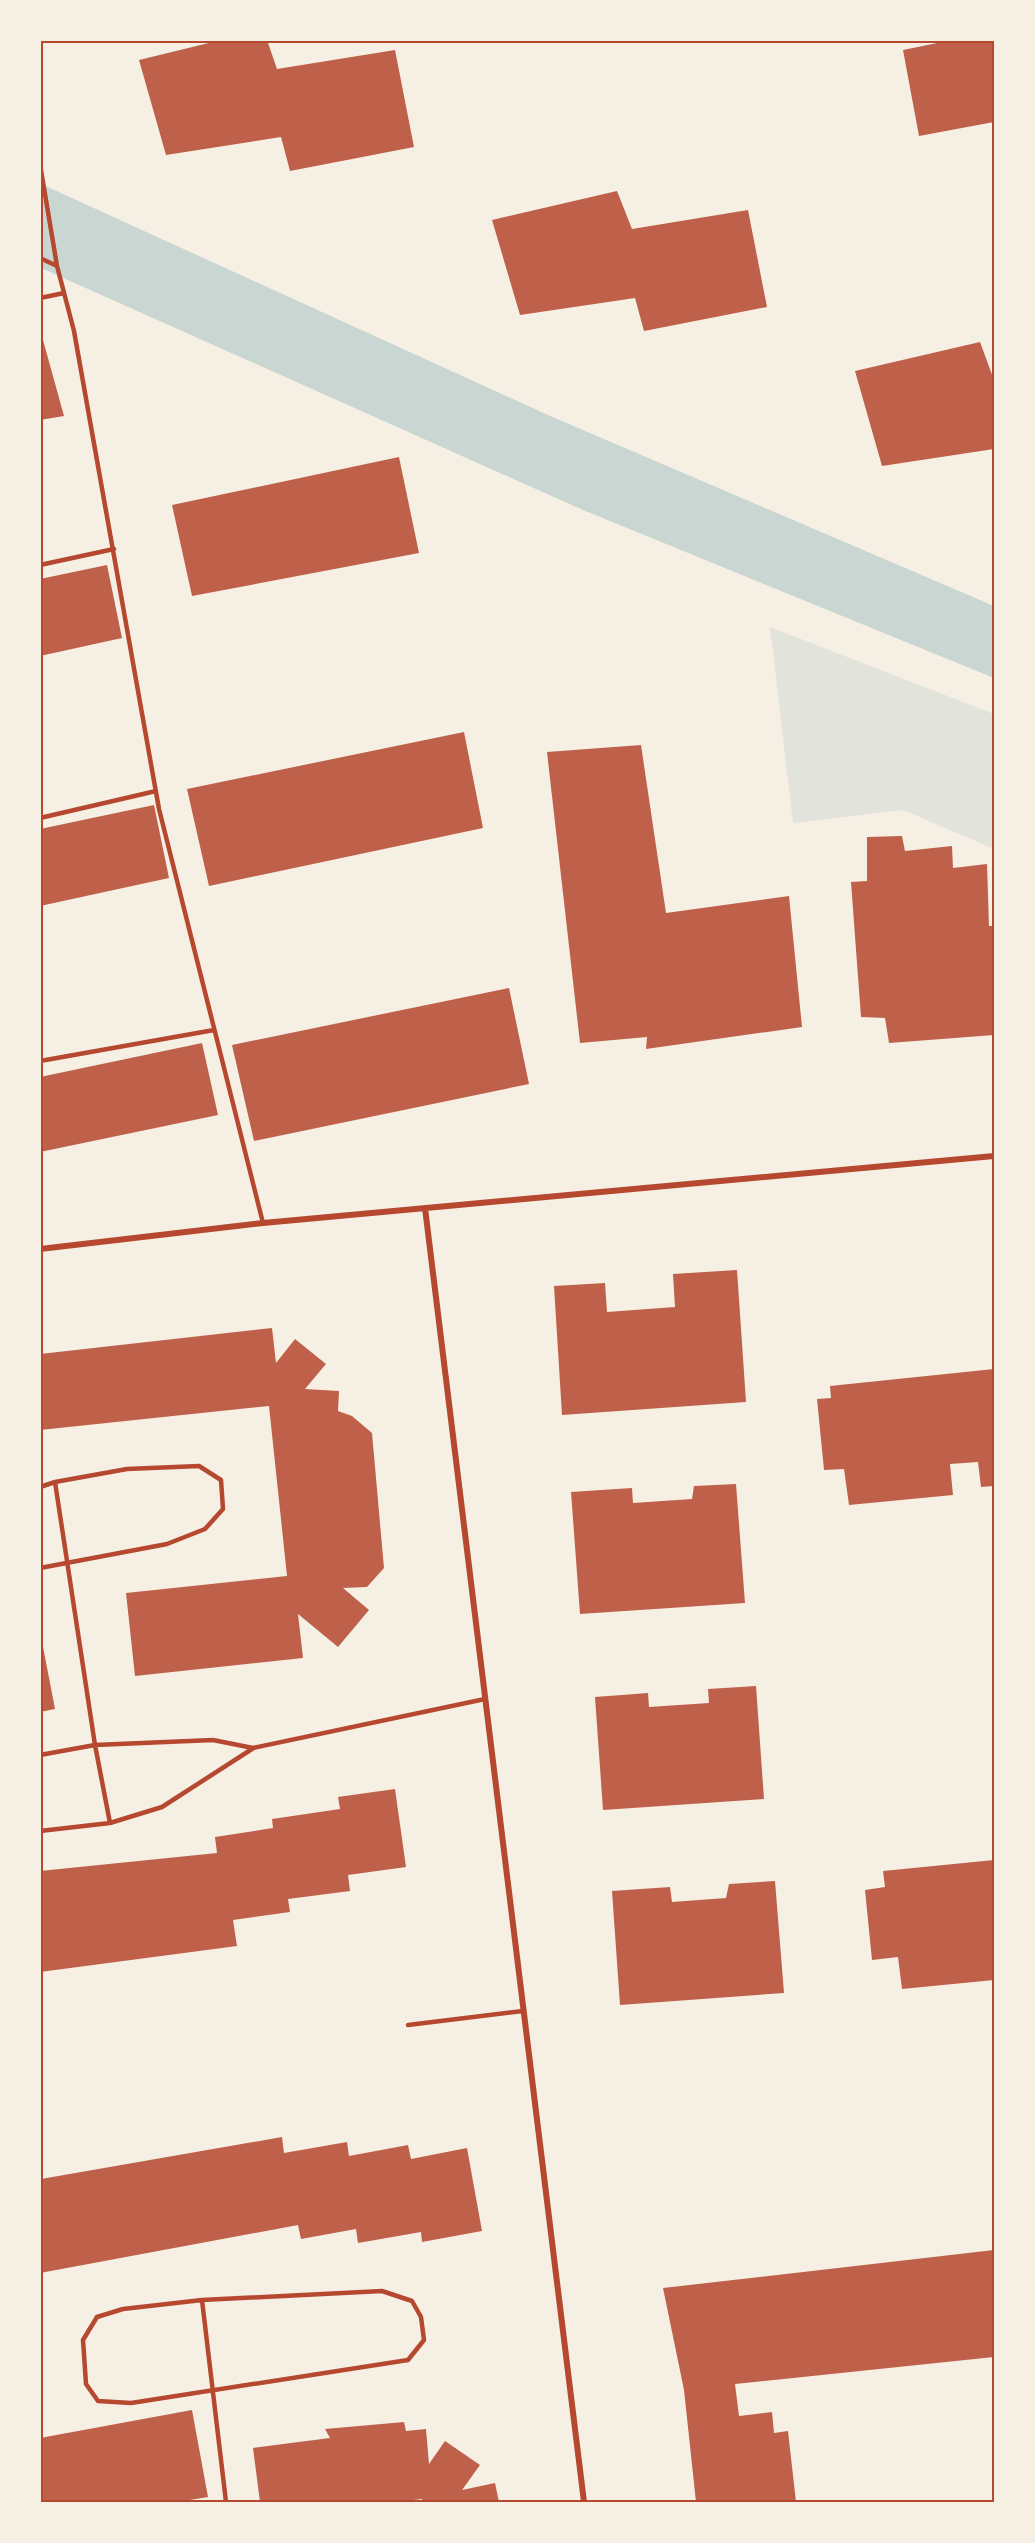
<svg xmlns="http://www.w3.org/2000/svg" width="1035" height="2543" font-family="Spectral,serif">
<rect width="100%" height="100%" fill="#f6efe4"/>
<path fill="#e2e4dc" d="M770,627L994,714V849L903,810L793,823Z"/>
<path fill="#c9d6d2" d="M41,184L548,415L994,606V678L583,510L41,268Z"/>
<path fill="#bf614a" d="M221,40H267L277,69L395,50L414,147L290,171L281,137L166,155L139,60Z
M952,40H994V122L919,136L903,50Z
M617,191L632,229L748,210L767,307L644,331L635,298L520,315L492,220Z
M43,340L64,416L40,420V341Z
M980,342L994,380V449L882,466L855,371Z
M399,457L419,553L192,596L172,505Z
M107,565L122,638L40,656V579Z
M464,732L483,828L209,886L187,789Z
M641,745L666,913L789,896L802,1027L646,1049L647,1037L580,1043L547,752Z
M154,805L169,878L40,906V829Z
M902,836L905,851L952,846L953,868L987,864L989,926H994V1035L889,1043L885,1018L861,1017L851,882L867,881V837Z
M509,988L529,1084L254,1141L232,1045Z
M202,1043L218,1115L40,1152V1077Z
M737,1270L746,1402L562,1415L554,1286L605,1283L607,1312L675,1307L673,1274Z
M272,1328L276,1363L295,1339L326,1364L305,1389L339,1391L338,1411L352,1416L372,1433L384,1568L367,1587L343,1588L369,1610L338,1647L298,1614L303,1658L135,1676L126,1593L287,1576L269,1406L40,1430V1354Z
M994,1369V1486L981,1487L978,1462L950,1464L953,1495L849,1505L844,1469L824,1470L817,1399L831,1398L830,1386Z
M736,1484L745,1603L580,1614L571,1492L632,1488L633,1503L692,1499L694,1486Z
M40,1631L55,1709L40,1712Z
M756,1686L764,1799L603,1810L595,1697L648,1693L649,1707L709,1703L708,1689Z
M395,1789L406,1867L348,1875L350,1891L288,1899L290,1912L233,1920L237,1946L40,1972V1871L217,1853L215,1837L273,1828L272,1819L340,1809L338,1797Z
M994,1860V1980L902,1989L898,1957L872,1960L865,1890L885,1887L883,1871Z
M775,1881L784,1993L620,2005L612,1891L670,1887L672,1902L726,1898L729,1884Z
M282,2137L284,2153L347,2142L349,2156L408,2145L411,2159L467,2148L482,2231L422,2242L421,2232L358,2243L356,2229L301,2239L298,2225L40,2273L41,2179Z
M994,2250V2357L735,2384L739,2416L772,2412L774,2433L788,2431L796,2502H696L684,2390L663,2288Z
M192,2410L208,2497L178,2502H42L40,2438Z
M404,2422L406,2431L426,2429L429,2464L445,2441L480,2465L462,2490L495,2483L499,2502H423L422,2499L397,2502H260L253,2448L330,2438L325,2429Z"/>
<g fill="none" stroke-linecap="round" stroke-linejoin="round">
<path stroke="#b5482f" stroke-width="4.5" d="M40,164L57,266
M40,258L57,266L74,331L159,809L263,1223
M40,298L64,293
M40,565L114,549
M40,818L156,791
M40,1061L214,1030
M40,1487L55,1482L95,1745L213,1740L253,1748L485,1699
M40,1568L167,1544L205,1529L223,1509L221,1480L199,1466L127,1469L55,1482
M40,1755L95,1745L110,1823
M40,1831L110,1823L162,1807L252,1749
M408,2025L523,2011
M202,2300L382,2291L412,2301L421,2317L424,2340L408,2360L131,2403L98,2401L86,2384L83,2340L97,2317L123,2309L202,2300L226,2502"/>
<path stroke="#b5482f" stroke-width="6" d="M425,1208L584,2502
M40,1249L263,1223L994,1156"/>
</g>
<rect width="1035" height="2543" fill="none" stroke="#f6efe4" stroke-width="84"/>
<rect x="42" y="42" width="951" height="2459" fill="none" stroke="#b5482f" stroke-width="2"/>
</svg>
